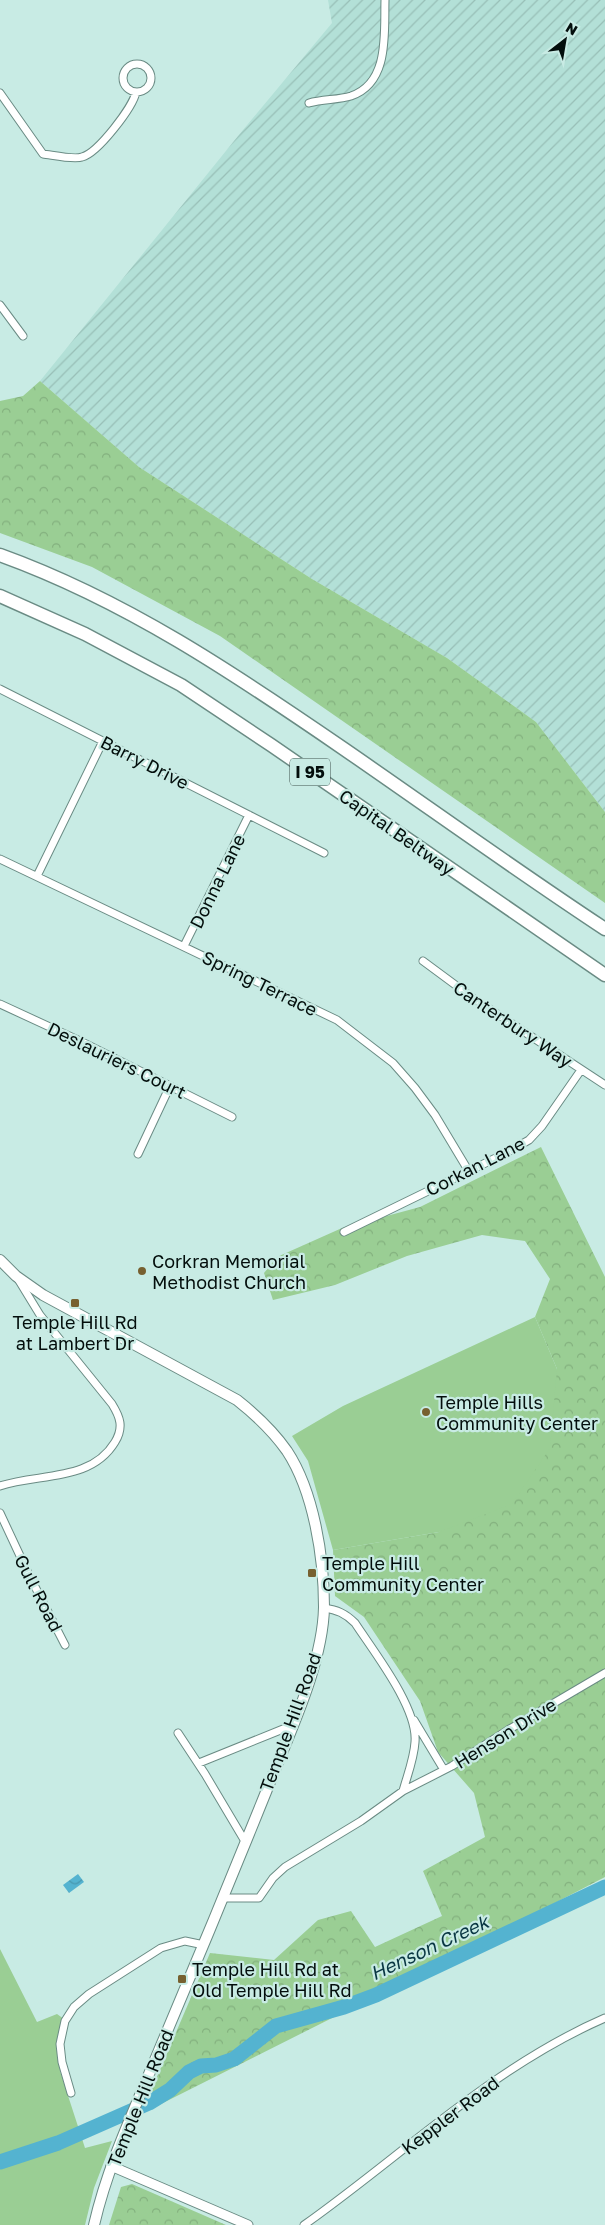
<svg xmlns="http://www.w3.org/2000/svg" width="605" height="2225" font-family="'Golos Text',sans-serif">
<defs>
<pattern id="industrial-furrows" width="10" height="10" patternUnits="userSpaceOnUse" patternTransform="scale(1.25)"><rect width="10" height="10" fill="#b3e0d7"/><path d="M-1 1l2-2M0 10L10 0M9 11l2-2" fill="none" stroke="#98bfb7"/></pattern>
<pattern id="forest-crowns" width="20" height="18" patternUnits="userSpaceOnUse" patternTransform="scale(1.25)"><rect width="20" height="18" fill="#9ace94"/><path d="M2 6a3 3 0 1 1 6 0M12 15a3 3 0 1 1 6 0" fill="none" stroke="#83b07e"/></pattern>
<pattern id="water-waves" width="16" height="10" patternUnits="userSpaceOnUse" patternTransform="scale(1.25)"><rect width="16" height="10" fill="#54b3d0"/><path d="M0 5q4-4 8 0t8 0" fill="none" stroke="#4899b1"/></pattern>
</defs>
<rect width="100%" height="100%" fill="#c8ebe4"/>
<path fill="url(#industrial-furrows)" d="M328,0H605V812L536,722L447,658L312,579L139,467L40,381L238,136L332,23Z"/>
<path fill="url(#forest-crowns)" d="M40,381L139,467L312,579L447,658L536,722L605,812V903L220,636L92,567L0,533V401L23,396Z
M541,1147L605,1277V1877L348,2010L141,2114L210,1953L274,1960L318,1920L351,1911L375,1947L442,1916L423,1871L485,1837L474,1793L438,1752L420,1701L364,1617L335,1596L333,1550L439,1532L557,1369L535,1317L550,1279L525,1241L482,1235L407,1256L335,1285L273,1300L264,1273L277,1257L342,1228L420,1207Z
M132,2184L226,2225H109L121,2187Z"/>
<path fill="#9ace94" d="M535,1317L557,1369L550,1448L512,1504L439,1532L333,1550L308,1461L292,1436L343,1406Z
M0,1949L37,2022L57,2014L64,2019L59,2056L60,2071L85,2148L112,2141L94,2188L85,2225H0Z"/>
<path fill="url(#water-waves)" d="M78,1874L84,1882L69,1893L63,1885Z"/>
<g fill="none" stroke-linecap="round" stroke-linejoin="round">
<path stroke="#54b3d0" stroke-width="15" d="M0,2162L58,2143L149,2103L170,2090L189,2072L201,2066L216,2065L234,2059L276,2026L344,2007L376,1995L605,1887"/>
<g stroke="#6a8b84" stroke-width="9">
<path id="minor" d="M123 78a14 14 0 1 1 28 0a14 14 0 1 1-28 0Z
M0,93L43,154C52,155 74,160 82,157C98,153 133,107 136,92
M309,103C323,99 338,100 351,96C390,83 384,32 385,0
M0,305L23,336
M0,689L324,853
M0,859L337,1020L393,1063L415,1088L435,1115L468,1170
M37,876L103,741
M184,946L249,815
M423,961L473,998L605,1085
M0,1004L78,1040L232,1117
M138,1154L170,1086
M344,1232L506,1153L529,1140L542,1126L581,1070
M0,1486C39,1473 91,1482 115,1442C124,1427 120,1417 112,1404L40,1315L18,1279
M0,1513L29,1575L65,1645
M414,1720L444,1770
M178,1733L205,1774L246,1843
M199,1763L293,1725
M403,1791L452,1766L508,1730L605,1673
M223,1898H259L273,1878L285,1867L361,1821L403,1791C407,1776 414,1759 415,1742C418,1708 374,1652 355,1623C345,1613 337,1610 324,1608
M71,2093L62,2062L60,2044L65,2021L74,2007L89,1994L161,1948L185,1941L204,1945
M304,2225C403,2155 492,2067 605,2018"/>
</g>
<g stroke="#6a8b84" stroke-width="11">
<path id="tertiary" d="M111,2166L248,2225"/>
</g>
<g stroke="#6a8b84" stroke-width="12">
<path id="secondary" d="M0,1260L16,1276L43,1295L237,1400C256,1415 273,1431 287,1451C314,1492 324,1558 324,1607C323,1664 289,1734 268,1787C233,1874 197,1961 160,2048C136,2106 108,2164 94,2225"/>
</g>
<g stroke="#6a8b84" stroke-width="15">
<path id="motorway" d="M0,555C125,600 235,674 344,749C431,809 517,871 605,929
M0,596L85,634L181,685L271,745L605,975"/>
</g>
<use href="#minor" stroke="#fff" stroke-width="7"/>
<use href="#tertiary" stroke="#fff" stroke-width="9"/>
<use href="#secondary" stroke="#fff" stroke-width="10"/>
<use href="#motorway" stroke="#fff" stroke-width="12"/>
</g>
<g fill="#776030" stroke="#c8ebe4" stroke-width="2">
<circle cx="142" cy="1271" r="5"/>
<rect x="70" y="1298" width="10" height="10" rx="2.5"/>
<circle cx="426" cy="1412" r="5"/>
<rect x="307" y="1568" width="10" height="10" rx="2.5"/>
<rect x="177" y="1974" width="10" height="10" rx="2.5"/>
</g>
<g text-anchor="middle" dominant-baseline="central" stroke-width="4.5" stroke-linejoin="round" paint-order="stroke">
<rect fill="#c8ebe4" stroke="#3e504d" stroke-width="1" x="290" y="758.5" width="40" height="27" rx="4"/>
<g font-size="16" font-weight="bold" fill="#030e0c">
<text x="310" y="772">I 95</text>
</g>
<g font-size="18" fill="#030e0c" stroke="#c8ebe4">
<text transform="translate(145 762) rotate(27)">Barry Drive</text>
<text transform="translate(397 832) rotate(35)">Capital Beltway</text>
<text transform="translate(217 881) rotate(-64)">Donna Lane</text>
<text transform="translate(260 983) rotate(26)">Spring Terrace</text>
<text transform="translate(513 1024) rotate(34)">Canterbury Way</text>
<text transform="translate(117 1060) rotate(26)">Deslauriers Court</text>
<text transform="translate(475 1166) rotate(-27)">Corkan Lane</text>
<text transform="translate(39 1593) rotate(63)">Gull Road</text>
<text transform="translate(290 1722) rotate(-70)">Temple Hill Road</text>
<text transform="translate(505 1733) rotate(-32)">Henson Drive</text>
<text transform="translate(140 2098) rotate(-68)">Temple Hill Road</text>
<text transform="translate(450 2115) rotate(-37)">Keppler Road</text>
</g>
<g font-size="18" fill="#030e0c" stroke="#c8ebe4" text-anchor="start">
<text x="152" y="1261">Corkran Memorial<tspan x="152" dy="21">Methodist Church</tspan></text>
<text x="75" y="1322" text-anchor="middle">Temple Hill Rd<tspan x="75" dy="21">at Lambert Dr</tspan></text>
<text x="436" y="1402">Temple Hills<tspan x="436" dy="21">Community Center</tspan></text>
<text x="322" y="1563">Temple Hill<tspan x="322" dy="21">Community Center</tspan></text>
<text x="192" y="1969">Temple Hill Rd at<tspan x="192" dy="21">Old Temple Hill Rd</tspan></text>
</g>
<g font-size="19" font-style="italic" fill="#093642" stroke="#c8ebe4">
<text transform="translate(429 1947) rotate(-25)">Henson Creek</text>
</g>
</g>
<g transform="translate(565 40) rotate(31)" stroke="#c8ebe4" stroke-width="4" paint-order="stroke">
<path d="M0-4L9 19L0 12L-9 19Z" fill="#030e0c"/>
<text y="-8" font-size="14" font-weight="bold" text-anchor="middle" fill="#030e0c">N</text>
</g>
</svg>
